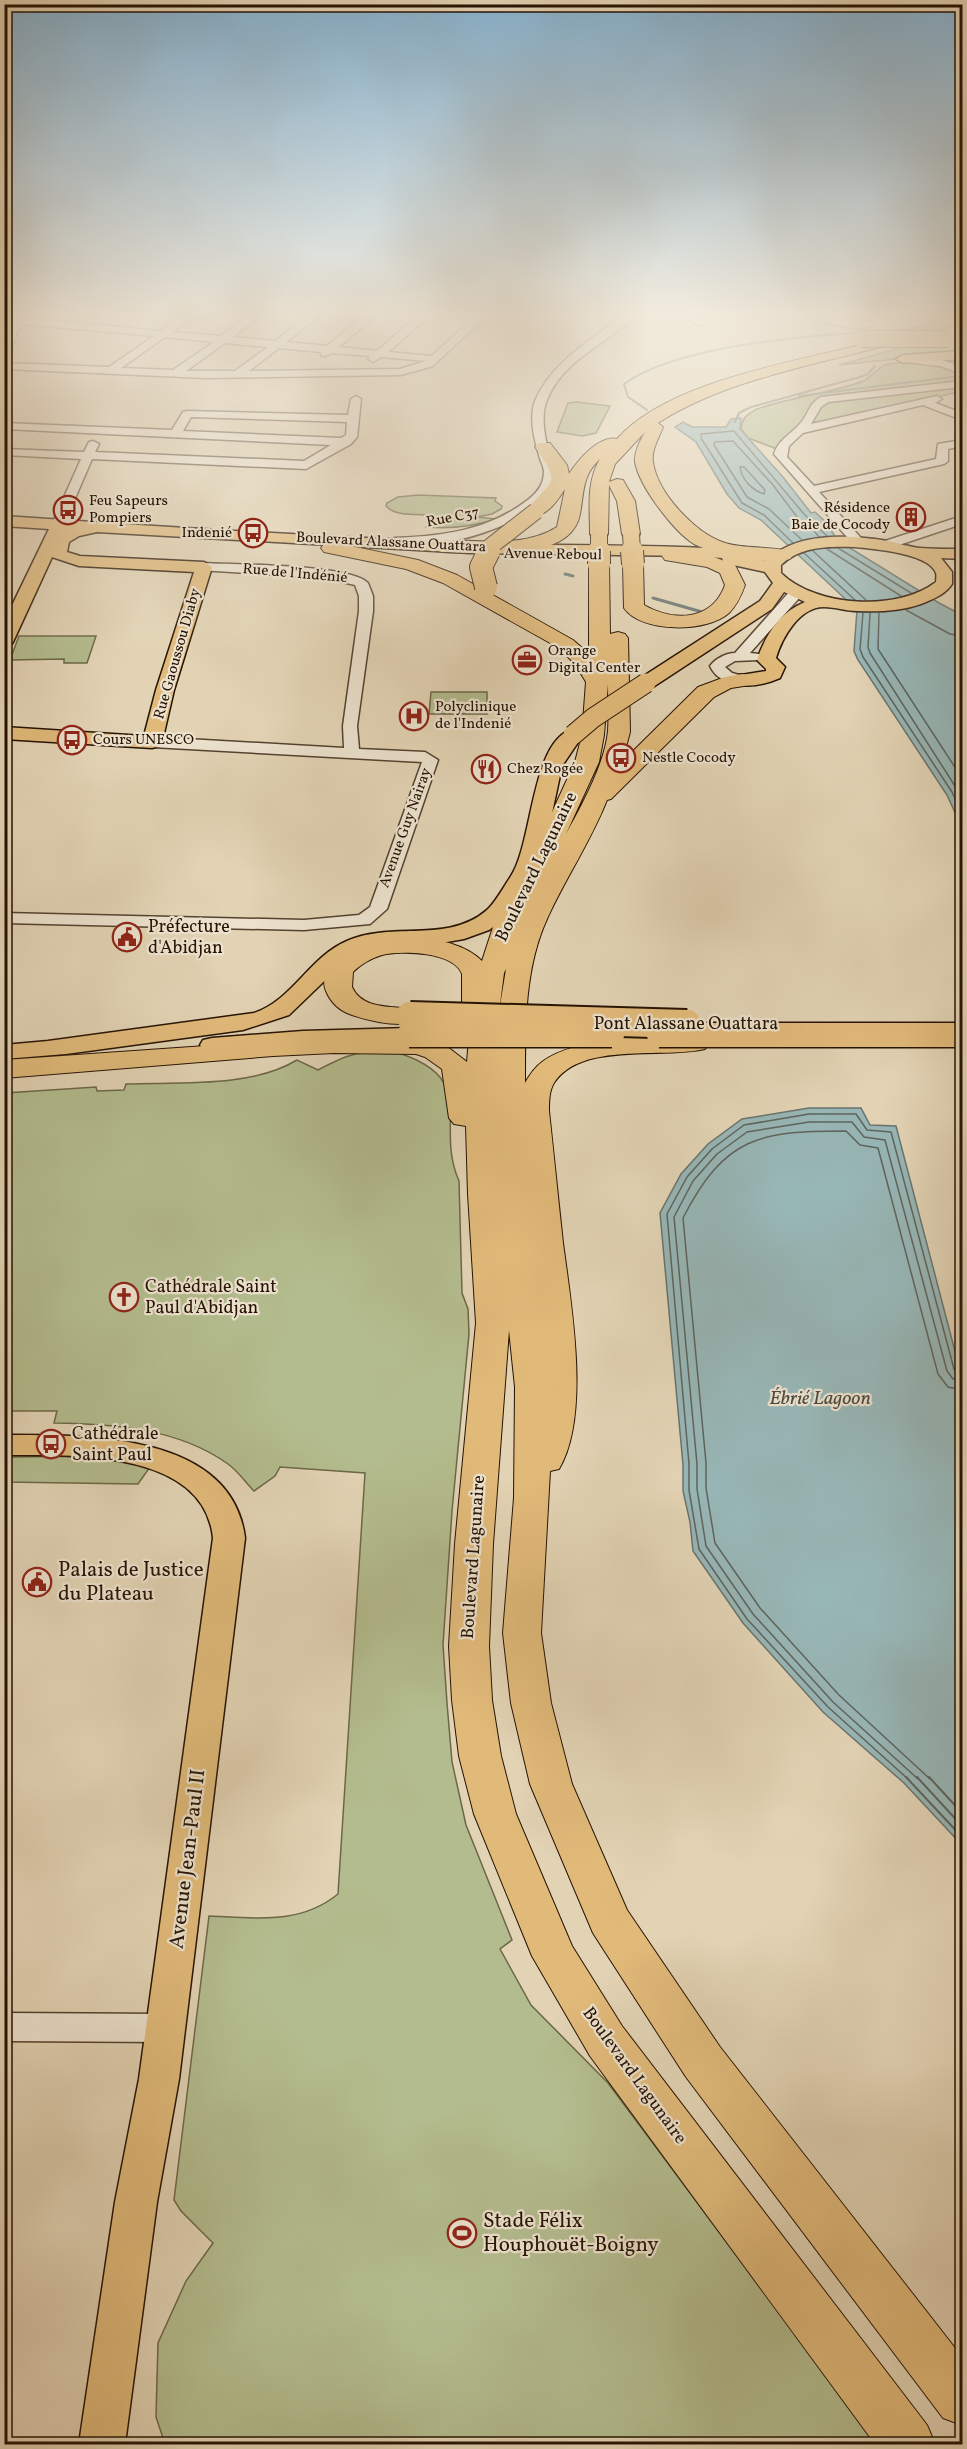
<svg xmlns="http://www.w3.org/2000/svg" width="967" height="2449" font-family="Vollkorn,serif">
<rect width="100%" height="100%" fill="#e2d3b4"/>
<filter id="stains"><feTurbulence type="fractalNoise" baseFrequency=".00333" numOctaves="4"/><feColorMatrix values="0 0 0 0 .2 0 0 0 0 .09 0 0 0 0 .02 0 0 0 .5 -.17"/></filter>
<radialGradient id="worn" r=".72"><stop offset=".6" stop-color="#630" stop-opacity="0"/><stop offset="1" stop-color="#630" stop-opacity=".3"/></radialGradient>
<path fill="#b3bc8e" stroke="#6c6748" stroke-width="1.5" d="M926,341L962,342V352L839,365Z
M962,357V391L805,429L782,451L748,438L741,429C742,417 748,414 757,409C791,397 827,394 861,382C872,377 877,368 887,364Z
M577,402L610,406L596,433L582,436L557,432L568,403Z
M418,495L496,498L495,501L502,506L501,509L492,514L477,517L496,519C472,527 451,529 426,527L431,515C417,514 396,517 386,506L387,503L398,497Z
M19,636H96L87,663H64V659L10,660Z
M431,692H487V714H429Z
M392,1051C483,1077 433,1122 459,1181L462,1293L468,1309L469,1334L452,1511L443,1645L447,1703L452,1762L466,1825L512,1940L500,1949L531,2005L608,2083L877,2444H165L156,2417L158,2343L186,2281L213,2243L181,2211L174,2200L209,1916C256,1918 300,1925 338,1894L365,1473L280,1467L275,1476L254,1491C246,1483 238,1471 228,1464C178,1428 113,1424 54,1423L57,1411H5V1093L96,1087L97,1091L124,1090L126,1084C179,1082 251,1088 297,1060L318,1070C350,1053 356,1052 392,1051Z
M5,1457C53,1457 103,1453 150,1467L138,1484L5,1482Z"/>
<path fill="#97b6b6" stroke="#69746e" stroke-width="1.5" d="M741,418L740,429L783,477L811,513L815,512L827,523L837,540L939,603L962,615V828L947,795L858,660L854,651L857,610L761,520L739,508L727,494L696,442L675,427L683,422L692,427H726L731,419Z
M809,1108H861L870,1125L896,1126L962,1378V1845L904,1783L823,1712L743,1623L693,1551L690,1522L683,1491V1465L660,1213L681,1174L708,1144L742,1119Z"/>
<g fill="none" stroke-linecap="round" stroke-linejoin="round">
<path stroke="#5e645c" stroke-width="1.5" d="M740,467H744L765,490L764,494C752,490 742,480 740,467Z
M802,540L769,509L747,497L714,445L715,442L733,441L773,485L800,521L811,527L819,537
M793,543L764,515L742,503L701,438V434L734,431L804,514L827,536
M838,548L911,593
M827,549L901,596
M813,551L866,600
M804,553L855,600
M906,610L950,634L962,636
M863,613L860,649L863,657L952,792L962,814
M870,613L868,647L870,653L962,797
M879,613L878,649L962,778
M908,1779L828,1707L747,1619L699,1549L689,1490V1464L667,1214L687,1177L712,1149L744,1125L809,1114H856L867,1130L891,1132L954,1369L957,1373L962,1374
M918,1779L833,1702L753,1614L706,1546L697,1489V1464L674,1217L693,1181L717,1154L747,1132L809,1122H852L864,1137L885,1140L947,1371L953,1379L962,1381
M930,1779L839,1695L760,1608L715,1543L706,1488V1463L683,1218C725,1136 760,1131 846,1131L860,1145L878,1148L938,1374L948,1387L962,1390"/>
<path stroke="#5e645c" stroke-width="2" d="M906,1777L962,1837
M917,1777L962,1826
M929,1777L962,1813"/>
<path stroke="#69746e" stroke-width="2" d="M894,331L924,326
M799,396L960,376
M647,410L628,397L624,384C675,347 798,336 861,333
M735,422L739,413L751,407L860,377L868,374L875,366"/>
<path stroke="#69746e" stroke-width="3" d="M565,574L573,576
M653,598L702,612"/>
<g stroke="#54422f" stroke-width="3">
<path id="minor" d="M16,313H26L24,318L161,331L186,313H198L173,332L221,336L253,313H265L233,337L275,341L311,313H323L286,342L327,346L367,313H379L339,347L377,351L421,313H433L388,352L432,356L478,313H489L433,366L401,375L206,378L4,369V363L109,367L154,336L21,324L9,353L4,356V340L12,323L4,322V316L14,317ZM165,337L214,342L173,370L121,368ZM225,343L268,347L235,371H186ZM279,348L321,352V355L325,356L332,353L370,356L368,359L373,362L381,357L426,361L400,369L249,371Z
M627,313H639C609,343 563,359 547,400C540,416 545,442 551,458C554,466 557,471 555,480C545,525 429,554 391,545L389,542L391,539L395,538C442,536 486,531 525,502C535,495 544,486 544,472C544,466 540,461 539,455C534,439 529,417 535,401C551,362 595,337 627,313Z
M678,313H691L706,323L697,325Z
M750,313H819L818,315C829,318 870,320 875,324C860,335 815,319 797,317C784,315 769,316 755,316Z
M909,313H921V314L916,317Z
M903,356L942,360L962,367V374L940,366L899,361V357Z
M962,381V387L828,402L821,407L811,424L937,396L942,399L935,403L962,413V420L923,405L803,433L789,446L787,457L814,486L936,459L938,444L962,440V446L948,449V461L944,464L819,492L862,539L864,542L862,545H854L774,454C779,438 794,433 803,420C809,411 811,402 821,397Z
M356,396L361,399L357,437L351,444L306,469L92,459L64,524L58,528L52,524L81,459L4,455V449L84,452L89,442L93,441L99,444L95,452L304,461L331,445L4,429V423L172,430L183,412L187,411L348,415L351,399ZM191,417L347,422L346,435L341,438L183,431Z
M962,516V524L890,548L886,549L880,545L882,542Z
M204,563C234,565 350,564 368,583L373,596V611L357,726L359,749L425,752L438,760L387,909L370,924L304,930L4,923V913L304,920L359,915L370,907L422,762L152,747L144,742L152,737L344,748L343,726L359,611V596L355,585L325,578L199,570L198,567L199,564Z
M796,589L801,590L803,593L801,596L750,653L759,654L761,657L759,660L735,661L725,667L732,673L747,677L749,680L747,683C733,686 716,680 710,666C715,659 726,653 735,653L791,590Z
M4,2013L166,2014L177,2018L181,2028L177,2038L166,2042L4,2041Z"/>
</g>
<g stroke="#251203" stroke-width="3">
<path id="major" d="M962,351V359L903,363L896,359L903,355Z
M4,516C159,527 313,536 467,543C561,547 655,543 749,551L755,553L757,556L755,559L767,561C796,531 850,535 888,541C898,543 909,547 920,548C934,549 948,549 962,549V559L941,558L952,572V584C945,595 933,599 921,604C901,611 878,612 857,611C846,611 835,607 824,607C799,607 782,638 776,658L785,667L780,678C766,684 751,688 735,684L733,680L735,676L766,671V669L757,660C766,634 779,613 805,602L784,592L772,609L653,687H639L637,683L639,679L760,601L773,583L765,572L724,563L722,558L694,556L470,553L97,532L79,536L69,542L67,552L80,556L204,562L212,567L174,690L162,742L159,746L152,748L4,739V727L144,736L156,690L194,572L79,566L52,557L13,642L10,646L4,647V622L49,529L4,526ZM855,547C873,549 929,553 936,573C937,576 936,579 936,582C897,612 816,607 781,573V565C800,546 830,546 855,547Z
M573,729L580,731L583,735L562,766L544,851L537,869L504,919L489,930L464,939L447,942L392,945L364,950L343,963L289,1015L243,1030L66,1054L4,1059V1045L48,1041L254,1013C293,1000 309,957 347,941C392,921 448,944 487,910C495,903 505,885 511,876C533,843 531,740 573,729Z
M409,1028L417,1030L421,1035L417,1040L212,1052L203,1050L200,1045L203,1040L212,1038L303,1031Z
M4,1435C85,1435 232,1432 245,1538L179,2079L157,2202L125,2444H79L115,2202L139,2079L213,1538C204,1449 71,1455 4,1455Z"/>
</g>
<g stroke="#251203" stroke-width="2">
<path id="highway" d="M955,313H962V321C866,360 745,367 658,423L663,427C659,438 651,450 653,462C657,493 696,534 725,543C746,549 769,546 790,551L793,555L790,559C766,565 716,556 694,544C674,532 639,486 635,462C634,452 640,441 645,432L615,464L609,482L617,479L623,480L635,501L640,534L638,538H624L622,534L617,501L609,485L608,534L606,538H592L590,534C590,509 586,482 600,459C582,475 584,493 580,514C571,564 479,552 442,552L435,550L432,546L435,542L442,540C480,540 524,548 557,527L565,489C557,501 546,519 529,515L527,511C550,478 564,488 535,447L538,443H550L567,465L569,474C578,460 599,435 617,439C668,381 795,362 868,343C898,335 927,325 955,313Z
M331,542L418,560L457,575L573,640L589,654V564L592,560H606L609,564L610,634L618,632L625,634L628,638L630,732L622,762L698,687L725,677L742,674L750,675L753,680L750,685L731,688L714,697L611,799L607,800C591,841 565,879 547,919C524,969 525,1029 525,1083C529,1076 535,1067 542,1062C570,1039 670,1028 705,1037L709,1043L705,1049C664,1059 581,1041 554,1083C549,1091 549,1102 549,1111C554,1155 558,1199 563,1243C571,1304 591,1415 559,1469L550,1471L541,1633L551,1703L572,1784L627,1910L720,2047L962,2357V2425L943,2418L686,2077L593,1933L530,1784L511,1703L503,1633L514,1498L515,1387L509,1330L493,1544L489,1646L492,1700L501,1756L516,1814L572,1946L622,2026L927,2425L935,2444H875L590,2056L532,1956L474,1814L459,1756L452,1700L449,1646L455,1544L476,1323L468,1194L466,1126L454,1124L449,1118L442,1069L425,1057L416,1054L334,1053L273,1056L4,1078V1060L334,1037L417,1038L445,1045L467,1062L471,1014L466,1013L462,1007V974C454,952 402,950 382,955C372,958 361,964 353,972L352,987C363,1012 398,1005 420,1010L424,1016L420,1022C398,1027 373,1022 352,1015C340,1011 331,1003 326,991C322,982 325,974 330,966C357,928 451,929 482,961L495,921L532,856L575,762L582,735L586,682L575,664L559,648L443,583L406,569L324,552L321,548L324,544ZM608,684C608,700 609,715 608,731C605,763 582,805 566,834L599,762L604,735ZM506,969L499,1012L504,973Z
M672,550L711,556L735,565L745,585C741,596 737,605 729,613C707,633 641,633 624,608L623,564L626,560H640L643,564L644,605C674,622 712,621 725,585L720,573L707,567L665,560L662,556L665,552Z"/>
</g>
<use href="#minor" fill="#ece2ce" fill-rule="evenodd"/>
<use href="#major" fill="#e1ba7a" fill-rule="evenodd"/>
<use href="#highway" fill="#e1ba7a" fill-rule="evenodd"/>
<g stroke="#251203" stroke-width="21" stroke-linecap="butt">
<path id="major-bridge-far1" d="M573,735L593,718L646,683"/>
</g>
<g stroke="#251203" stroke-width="27" stroke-linecap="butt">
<path id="major-bridge" d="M409,1035H612
M659,1035H962"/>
</g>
<g stroke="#251203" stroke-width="18" stroke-linecap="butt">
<path id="highway-bridge-far2" d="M861,339H948
M599,534V552
M631,534L632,552
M488,552L491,546L536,511"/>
</g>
<g stroke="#251203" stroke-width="24" stroke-linecap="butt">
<path id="highway-bridge-far1" d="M599,551V564
M632,551L633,564
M486,587L481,567L489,551"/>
</g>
<g stroke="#251203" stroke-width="32" stroke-linecap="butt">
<path id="highway-bridge" d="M410,1016L687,1024"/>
</g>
<use href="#major-bridge-far1" stroke="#e1ba7a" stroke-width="19"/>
<use href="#major-bridge" stroke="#e1ba7a" stroke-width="24"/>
<use href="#highway-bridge-far2" stroke="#e1ba7a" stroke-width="16"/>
<use href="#highway-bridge-far1" stroke="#e1ba7a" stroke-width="22"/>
<use href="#highway-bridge" stroke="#e1ba7a" stroke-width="28"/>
</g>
<linearGradient id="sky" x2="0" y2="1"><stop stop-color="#87b5d4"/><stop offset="0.48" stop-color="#f2ebdd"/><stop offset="1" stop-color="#f2ebdd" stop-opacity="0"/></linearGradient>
<rect width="967" height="656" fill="url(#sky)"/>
<defs>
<g id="bus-ring" transform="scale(1.5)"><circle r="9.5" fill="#ece2ce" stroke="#8f2418" stroke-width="1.5"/><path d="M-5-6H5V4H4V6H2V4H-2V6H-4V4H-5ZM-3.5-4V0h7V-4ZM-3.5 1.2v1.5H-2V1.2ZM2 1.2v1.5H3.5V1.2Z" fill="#8f2418"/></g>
<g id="building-ring" transform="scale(1.5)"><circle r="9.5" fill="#ece2ce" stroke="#8f2418" stroke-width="1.5"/><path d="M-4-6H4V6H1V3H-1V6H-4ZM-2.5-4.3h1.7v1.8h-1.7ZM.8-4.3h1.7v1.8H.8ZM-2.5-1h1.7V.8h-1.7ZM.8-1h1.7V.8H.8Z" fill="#8f2418"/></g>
<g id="office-ring" transform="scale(1.5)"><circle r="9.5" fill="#ece2ce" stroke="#8f2418" stroke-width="1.5"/><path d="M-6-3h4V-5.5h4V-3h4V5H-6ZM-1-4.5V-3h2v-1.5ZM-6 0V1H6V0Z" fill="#8f2418"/></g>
<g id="hospital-ring" transform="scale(1.5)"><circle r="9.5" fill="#ece2ce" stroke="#8f2418" stroke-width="1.5"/><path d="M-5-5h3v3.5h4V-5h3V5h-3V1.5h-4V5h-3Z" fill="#8f2418"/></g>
<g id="restaurant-ring" transform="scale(1.5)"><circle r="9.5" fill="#ece2ce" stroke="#8f2418" stroke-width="1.5"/><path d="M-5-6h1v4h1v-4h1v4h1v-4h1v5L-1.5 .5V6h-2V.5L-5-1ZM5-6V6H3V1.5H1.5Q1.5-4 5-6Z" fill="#8f2418"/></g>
<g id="civic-ring" transform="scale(1.5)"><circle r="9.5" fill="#ece2ce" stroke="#8f2418" stroke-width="1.5"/><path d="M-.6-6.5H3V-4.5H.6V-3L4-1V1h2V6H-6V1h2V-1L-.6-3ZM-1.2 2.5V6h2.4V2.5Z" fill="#8f2418"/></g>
<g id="church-ring" transform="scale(1.5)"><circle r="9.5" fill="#ece2ce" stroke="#8f2418" stroke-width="1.5"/><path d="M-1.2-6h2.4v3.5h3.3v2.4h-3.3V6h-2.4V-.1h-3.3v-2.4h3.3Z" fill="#8f2418"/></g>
<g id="stadium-ring" transform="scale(1.5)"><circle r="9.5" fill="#ece2ce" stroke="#8f2418" stroke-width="1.5"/><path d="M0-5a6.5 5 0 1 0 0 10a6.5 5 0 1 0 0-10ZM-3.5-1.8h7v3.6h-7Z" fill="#8f2418"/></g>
</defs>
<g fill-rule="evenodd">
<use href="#bus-ring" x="68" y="510"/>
<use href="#building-ring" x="911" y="517"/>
<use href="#bus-ring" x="253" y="533"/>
<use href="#office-ring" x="527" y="660"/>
<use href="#hospital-ring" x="414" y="716"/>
<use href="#bus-ring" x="72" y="740"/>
<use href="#bus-ring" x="621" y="758"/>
<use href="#restaurant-ring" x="486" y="769"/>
<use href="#civic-ring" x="127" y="937"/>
<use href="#church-ring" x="124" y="1297"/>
<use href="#bus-ring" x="51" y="1444"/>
<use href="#civic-ring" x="37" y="1582"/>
<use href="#stadium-ring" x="462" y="2233"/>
</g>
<g text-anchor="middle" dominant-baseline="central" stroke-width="4.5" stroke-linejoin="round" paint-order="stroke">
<g font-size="15" fill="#251203" stroke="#ece2ce" text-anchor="start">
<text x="89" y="501">Feu Sapeurs<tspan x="89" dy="17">Pompiers</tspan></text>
<text x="890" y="508" text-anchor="end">Résidence<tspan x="890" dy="17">Baie de Cocody</tspan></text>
<text x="232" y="533" text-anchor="end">Indenié</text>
<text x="548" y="651">Orange<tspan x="548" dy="17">Digital Center</tspan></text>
<text x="435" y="707">Polyclinique<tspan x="435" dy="17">de l'Indenié</tspan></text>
<text x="93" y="740">Cours UNESCO</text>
<text x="642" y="758">Nestle Cocody</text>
<text x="507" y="769">Chez Rogée</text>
</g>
<g font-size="15" fill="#251203" stroke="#ece2ce">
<text transform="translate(453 518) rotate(-11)">Rue C37</text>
<text transform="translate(391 543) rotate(3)">Boulevard Alassane Ouattara</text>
<text transform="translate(553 555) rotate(1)">Avenue Reboul</text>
<text transform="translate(295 574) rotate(5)">Rue de l'Indénié</text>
<text transform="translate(178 654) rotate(-74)">Rue Gaoussou Diaby</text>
<text transform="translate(406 828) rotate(-70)">Avenue Guy Nairay</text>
</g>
<g font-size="18" fill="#251203" stroke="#ece2ce">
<text transform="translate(537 867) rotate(-64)">Boulevard Lagunaire</text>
<text x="686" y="1024">Pont Alassane Ouattara</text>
<text transform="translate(474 1557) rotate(-86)">Boulevard Lagunaire</text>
<text transform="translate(634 2076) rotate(54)">Boulevard Lagunaire</text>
</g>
<g font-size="18" fill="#251203" stroke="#ece2ce" text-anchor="start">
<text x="148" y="927">Préfecture<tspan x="148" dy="21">d'Abidjan</tspan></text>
<text x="145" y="1287">Cathédrale Saint<tspan x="145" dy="21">Paul d'Abidjan</tspan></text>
<text x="72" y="1434">Cathédrale<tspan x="72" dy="21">Saint Paul</tspan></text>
</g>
<g font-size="20" font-style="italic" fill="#4d4b42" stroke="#ece2ce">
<text x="820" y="1399">Ébrié Lagoon</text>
</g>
<g font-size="21" fill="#251203" stroke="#ece2ce" text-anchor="start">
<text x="58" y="1570">Palais de Justice<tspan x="58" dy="24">du Plateau</tspan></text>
<text x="483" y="2221">Stade Félix<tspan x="483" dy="24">Houphouët-Boigny</tspan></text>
</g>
<g font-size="21" fill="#251203" stroke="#ece2ce">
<text transform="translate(188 1859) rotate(-83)">Avenue Jean-Paul II</text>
</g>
</g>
<rect width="967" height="2449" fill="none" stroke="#e2d3b4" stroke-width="24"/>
<rect x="6" y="6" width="955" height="2437" fill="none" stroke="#251203" stroke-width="3"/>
<rect x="12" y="12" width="943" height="2425" fill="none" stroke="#251203" stroke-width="1.5"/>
<rect width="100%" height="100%" filter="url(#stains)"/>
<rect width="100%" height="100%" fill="url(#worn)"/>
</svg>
